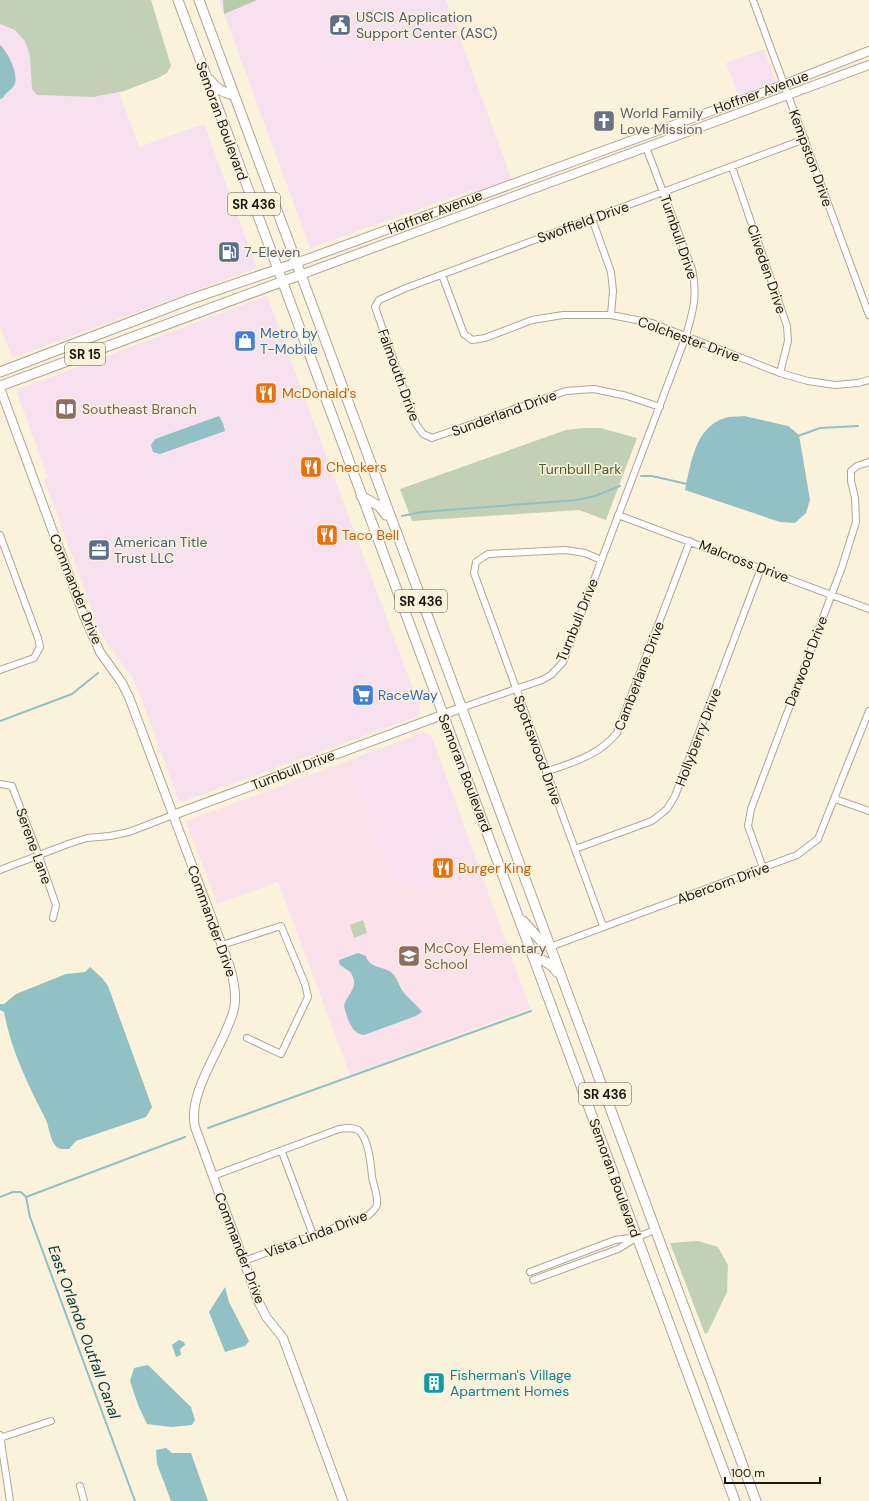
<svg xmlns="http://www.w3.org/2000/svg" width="869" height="1501" font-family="'DM Sans',sans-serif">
<rect width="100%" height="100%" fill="#fbf2dc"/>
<path fill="#f7e1ef" d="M0,0H86L139,147L204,124L257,268L12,358L0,326Z
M219,0H446L512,180L474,194L472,190L310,248Z
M764,49L776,83L739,97L726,63Z
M267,296L420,708V712L416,717L182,802L178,799L138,690L132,677L107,644L100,631L44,479L48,478L16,390Z
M424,732L427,733L432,737L480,870L440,885L394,887L347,761Z"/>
<path fill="#fbe1e9" d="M347,761L394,887L440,885L480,870L530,1008L350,1075L278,882L217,904L186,821Z"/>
<path fill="#c2d1b5" d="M0,0H151L171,66L167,73L158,78L124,91L93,97L37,95L32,89L30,56L25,41L15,30L0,24Z
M583,428H600L637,438L606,520L579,510L412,521L400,489L566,430Z
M363,920L367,933L354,938L350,925Z
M698,1241L718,1247L728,1265L727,1292L708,1332L705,1334L670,1243Z"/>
<path fill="#b8cba9" d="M223,0H257L224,14Z"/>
<path fill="#91c1c4" d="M0,45C8,52 18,73 15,83C13,90 5,92 3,98L0,99Z
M219,416L223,423L225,431L160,454L153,452L151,445L155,439Z
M744,416L788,426L799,435L810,500L806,513L795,523L780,522L685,490C691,463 695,427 725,418C730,416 738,417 744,416Z
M358,953L366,956C369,968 382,966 391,972C398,978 399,987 404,993C410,1000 416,1004 422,1012L416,1016L364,1035C351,1034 347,1017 344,1006C347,993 360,988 351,973C348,969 342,968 339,963V960Z
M90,967L102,978L108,986L152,1107L146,1117L76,1141L69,1149C65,1149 58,1150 55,1145C50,1139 49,1127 46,1120C28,1085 11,1050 4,1012L0,1010V1004H4L16,994L66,974L85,972Z
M225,1287L229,1302L249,1341L245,1346L225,1352L209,1312Z
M179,1340L184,1342L185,1345L180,1349L181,1355L176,1357L172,1345Z
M148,1365L191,1407L195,1420L192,1425L171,1427L147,1424L138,1405L130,1381L134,1368Z
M166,1448L172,1453H191L208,1501H171L157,1464L156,1450Z"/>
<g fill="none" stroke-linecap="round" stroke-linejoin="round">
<path stroke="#91c1c4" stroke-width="2" d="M798,436L820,428L858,426
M641,476H652L687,484
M402,516L422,512L577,500L595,496L620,486
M0,721L72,694L98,673
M208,1128L531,1011
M0,1197L13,1192H21L26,1197L30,1217L135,1501
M26,1197L185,1137"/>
<g stroke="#b0a793" stroke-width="8">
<path id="street" d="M753,0L869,315
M732,167L787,326L788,341L780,373
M592,219L611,272L613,291L611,315
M442,275L464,334L472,340L485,338L532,320L563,315H611L652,323L780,373L808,381L835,385L858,383L869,380
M660,407L627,396L594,389L566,391L432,438L423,434L416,424L375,307L379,300L406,288L805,139
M618,515L869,609
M0,535L38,638L40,647L34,658L0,670
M601,560L585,553L565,550L488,554L476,562L474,573L603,926
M461,708L542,680L551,675L563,662L686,336C693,311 698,295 692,269L646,147
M546,772C573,762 598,756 617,733L690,541
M0,784L12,786L39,856L56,905L53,918
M835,799L869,811
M575,849L652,821L667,809L675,796L761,568
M763,868L748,826L751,809L842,567L856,522L855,498L851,481V471L857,466L869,462
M0,870L68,844L87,838L110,836L129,832L173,815
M222,945L281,926L305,984L308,997L281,1054L247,1038
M550,947L797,855L818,839L869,711
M282,1152L313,1235
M213,1176L339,1129C346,1128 352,1127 358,1130C369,1138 371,1165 372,1177C374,1187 378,1195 377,1205C376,1209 372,1211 369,1215L244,1261
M530,1272L615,1240L637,1237L655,1230
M533,1280L618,1249L634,1239
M0,1435L10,1501
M0,1438L51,1421
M80,1486L84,1501"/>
</g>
<g stroke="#b0a793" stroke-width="10">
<path id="secondary" d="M296,263L775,88L869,51
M300,275L869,65
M0,388L84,616L100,652L122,683L129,697L230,967C234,981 237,995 234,1009C225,1045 187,1091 195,1127L259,1303L267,1318L283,1338L343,1501
M173,815L461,708"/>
</g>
<g stroke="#b0a793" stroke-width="11">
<path id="primary" d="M178,0L735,1501
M199,0L756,1501
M210,80C216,89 223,93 234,95
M0,372L191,299L296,263
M0,386L300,275
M361,496L379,506L386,515
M523,921L541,941L550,947
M533,957C543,960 551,963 557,972"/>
</g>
<use href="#street" stroke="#fff" stroke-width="6"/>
<use href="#secondary" stroke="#fff" stroke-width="8"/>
<use href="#primary" stroke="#fff" stroke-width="9"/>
</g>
<defs>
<g id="civic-square" transform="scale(1.15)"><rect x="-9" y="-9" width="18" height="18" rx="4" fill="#5c6f8a" stroke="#fbf2dc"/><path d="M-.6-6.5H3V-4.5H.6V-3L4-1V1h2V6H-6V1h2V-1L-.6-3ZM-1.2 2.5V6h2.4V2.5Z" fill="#fff"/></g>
<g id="church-square" transform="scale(1.15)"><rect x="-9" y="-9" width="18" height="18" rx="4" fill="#6b7280" stroke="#fbf2dc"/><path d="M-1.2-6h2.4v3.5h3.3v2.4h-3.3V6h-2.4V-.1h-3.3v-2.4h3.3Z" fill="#fff"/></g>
<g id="fuel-square" transform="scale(1.15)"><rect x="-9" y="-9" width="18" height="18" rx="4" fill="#5c6f8a" stroke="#fbf2dc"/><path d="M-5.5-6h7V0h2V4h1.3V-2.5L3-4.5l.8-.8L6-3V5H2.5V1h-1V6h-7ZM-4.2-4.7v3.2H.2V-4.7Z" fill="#fff"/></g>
<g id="shop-square" transform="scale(1.15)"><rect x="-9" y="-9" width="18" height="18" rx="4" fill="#3f7fe0" stroke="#fbf2dc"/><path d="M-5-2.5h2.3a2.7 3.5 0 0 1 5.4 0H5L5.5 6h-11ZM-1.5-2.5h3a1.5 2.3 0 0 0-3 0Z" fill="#fff"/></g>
<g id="restaurant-square" transform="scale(1.15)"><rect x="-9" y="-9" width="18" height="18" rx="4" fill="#e8710a" stroke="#fbf2dc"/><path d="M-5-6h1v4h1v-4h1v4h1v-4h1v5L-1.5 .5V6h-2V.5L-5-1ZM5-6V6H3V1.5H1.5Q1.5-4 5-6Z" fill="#fff"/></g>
<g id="library-square" transform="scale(1.15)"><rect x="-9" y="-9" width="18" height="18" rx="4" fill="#8d6e63" stroke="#fbf2dc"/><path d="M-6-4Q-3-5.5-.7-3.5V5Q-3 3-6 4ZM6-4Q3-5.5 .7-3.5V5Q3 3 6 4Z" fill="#fff"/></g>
<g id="office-square" transform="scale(1.15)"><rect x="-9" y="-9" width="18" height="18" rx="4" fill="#5c6f8a" stroke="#fbf2dc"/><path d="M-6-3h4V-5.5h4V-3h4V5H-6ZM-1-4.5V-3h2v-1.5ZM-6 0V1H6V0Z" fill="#fff"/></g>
<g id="supermarket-square" transform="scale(1.15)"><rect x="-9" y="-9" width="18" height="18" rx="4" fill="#3f7fe0" stroke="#fbf2dc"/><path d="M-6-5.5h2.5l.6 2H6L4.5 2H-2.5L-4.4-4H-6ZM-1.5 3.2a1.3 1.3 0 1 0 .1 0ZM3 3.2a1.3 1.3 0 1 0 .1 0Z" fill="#fff"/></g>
<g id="school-square" transform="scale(1.15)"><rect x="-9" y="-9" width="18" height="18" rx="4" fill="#8d6e63" stroke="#fbf2dc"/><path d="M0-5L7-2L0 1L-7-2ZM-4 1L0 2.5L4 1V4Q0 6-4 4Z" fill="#fff"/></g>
<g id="building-square" transform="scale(1.15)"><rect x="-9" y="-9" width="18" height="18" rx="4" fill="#0f9aa8" stroke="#fbf2dc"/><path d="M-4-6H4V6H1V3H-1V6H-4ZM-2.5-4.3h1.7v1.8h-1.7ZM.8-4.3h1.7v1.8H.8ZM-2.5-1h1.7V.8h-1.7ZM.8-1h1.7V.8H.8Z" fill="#fff"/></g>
</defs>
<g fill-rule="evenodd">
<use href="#civic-square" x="340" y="25"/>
<use href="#church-square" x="604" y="121"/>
<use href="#fuel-square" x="229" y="252"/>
<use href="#shop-square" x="245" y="341"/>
<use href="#restaurant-square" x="266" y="393"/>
<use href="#library-square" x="66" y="409"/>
<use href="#restaurant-square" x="311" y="467"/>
<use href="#restaurant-square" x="327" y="535"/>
<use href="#office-square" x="99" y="550"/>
<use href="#supermarket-square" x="363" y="695"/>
<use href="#restaurant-square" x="443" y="868"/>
<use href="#school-square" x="409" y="956"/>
<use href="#building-square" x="434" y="1383"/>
</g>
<g text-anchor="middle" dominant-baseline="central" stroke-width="3" stroke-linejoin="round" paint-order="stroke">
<g fill="#fbf2dc" stroke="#5e594c" stroke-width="1">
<rect x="228" y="193" width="52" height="22" rx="3"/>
<rect x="65" y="343" width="40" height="22" rx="3"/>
<rect x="395" y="590" width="52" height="22" rx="3"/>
<rect x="579" y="1083" width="52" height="22" rx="3"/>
</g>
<g font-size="13" font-weight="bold" fill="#1a170f">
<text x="254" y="204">SR 436</text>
<text x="85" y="354">SR 15</text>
<text x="421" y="601">SR 436</text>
<text x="605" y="1094">SR 436</text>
</g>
<g font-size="14" fill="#4e5e75" stroke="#fbf2dc" text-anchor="start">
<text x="356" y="17">USCIS Application<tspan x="356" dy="16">Support Center (ASC)</tspan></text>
<text x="244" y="252">7-Eleven</text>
<text x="114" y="542">American Title<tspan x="114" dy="16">Trust LLC</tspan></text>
</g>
<g font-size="14" fill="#1a170f" stroke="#fbf2dc">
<text transform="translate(761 92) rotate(-20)">Hoffner Avenue</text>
<text transform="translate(222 121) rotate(70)">Semoran Boulevard</text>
<text transform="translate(811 158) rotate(70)">Kempston Drive</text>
<text transform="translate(435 212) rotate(-21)">Hoffner Avenue</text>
<text transform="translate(583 222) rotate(-20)">Swoffield Drive</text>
<text transform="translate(679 237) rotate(71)">Turnbull Drive</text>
<text transform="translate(767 269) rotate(71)">Cliveden Drive</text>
<text transform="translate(689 339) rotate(20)">Colchester Drive</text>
<text transform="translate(399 375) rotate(70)">Falmouth Drive</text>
<text transform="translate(504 413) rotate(-20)">Sunderland Drive</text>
<text transform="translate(744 561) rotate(21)">Malcross Drive</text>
<text transform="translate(76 589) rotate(68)">Commander Drive</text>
<text transform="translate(577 620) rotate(-68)">Turnbull Drive</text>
<text transform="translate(806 661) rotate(-69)">Darwood Drive</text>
<text transform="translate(639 676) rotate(-69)">Camberlane Drive</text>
<text transform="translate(698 737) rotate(-69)">Hollyberry Drive</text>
<text transform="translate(538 750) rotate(70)">Spottswood Drive</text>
<text transform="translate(293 770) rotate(-21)">Turnbull Drive</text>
<text transform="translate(465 773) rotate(69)">Semoran Boulevard</text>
<text transform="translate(34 846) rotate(70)">Serene Lane</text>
<text transform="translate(723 883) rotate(-20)">Abercorn Drive</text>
<text transform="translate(212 921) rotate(70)">Commander Drive</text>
<text transform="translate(615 1178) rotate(70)">Semoran Boulevard</text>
<text transform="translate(316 1234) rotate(-21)">Vista Linda Drive</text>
<text transform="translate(240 1248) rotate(69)">Commander Drive</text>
</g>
<g font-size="14" fill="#5b616d" stroke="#fbf2dc" text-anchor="start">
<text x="620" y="113">World Family<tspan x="620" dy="16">Love Mission</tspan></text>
</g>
<g font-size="14" fill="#366cbe" stroke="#fbf2dc" text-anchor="start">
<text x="260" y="333">Metro by<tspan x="260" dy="16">T-Mobile</tspan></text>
<text x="378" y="695">RaceWay</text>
</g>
<g font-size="14" fill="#c56008" stroke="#fbf2dc" text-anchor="start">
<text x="282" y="393">McDonald's</text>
<text x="326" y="467">Checkers</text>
<text x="342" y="535">Taco Bell</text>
<text x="458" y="868">Burger King</text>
</g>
<g font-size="14" fill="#785e54" stroke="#fbf2dc" text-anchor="start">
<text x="82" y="409">Southeast Branch</text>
<text x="424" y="948">McCoy Elementary<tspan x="424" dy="16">School</tspan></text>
</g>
<g font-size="14" fill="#46602e" stroke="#fbf2dc">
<text x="580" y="469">Turnbull Park</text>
</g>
<g font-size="14" fill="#0d838f" stroke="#fbf2dc" text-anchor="start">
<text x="450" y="1375">Fisherman's Village<tspan x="450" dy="16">Apartment Homes</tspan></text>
</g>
<g font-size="15" font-style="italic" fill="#043537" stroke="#fbf2dc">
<text transform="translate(84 1332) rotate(70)">East Orlando Outfall Canal</text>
</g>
</g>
<path d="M725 1477v6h95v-6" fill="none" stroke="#1a170f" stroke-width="2"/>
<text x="731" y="1477" font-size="12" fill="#1a170f" stroke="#fbf2dc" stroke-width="3" paint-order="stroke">100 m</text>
</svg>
